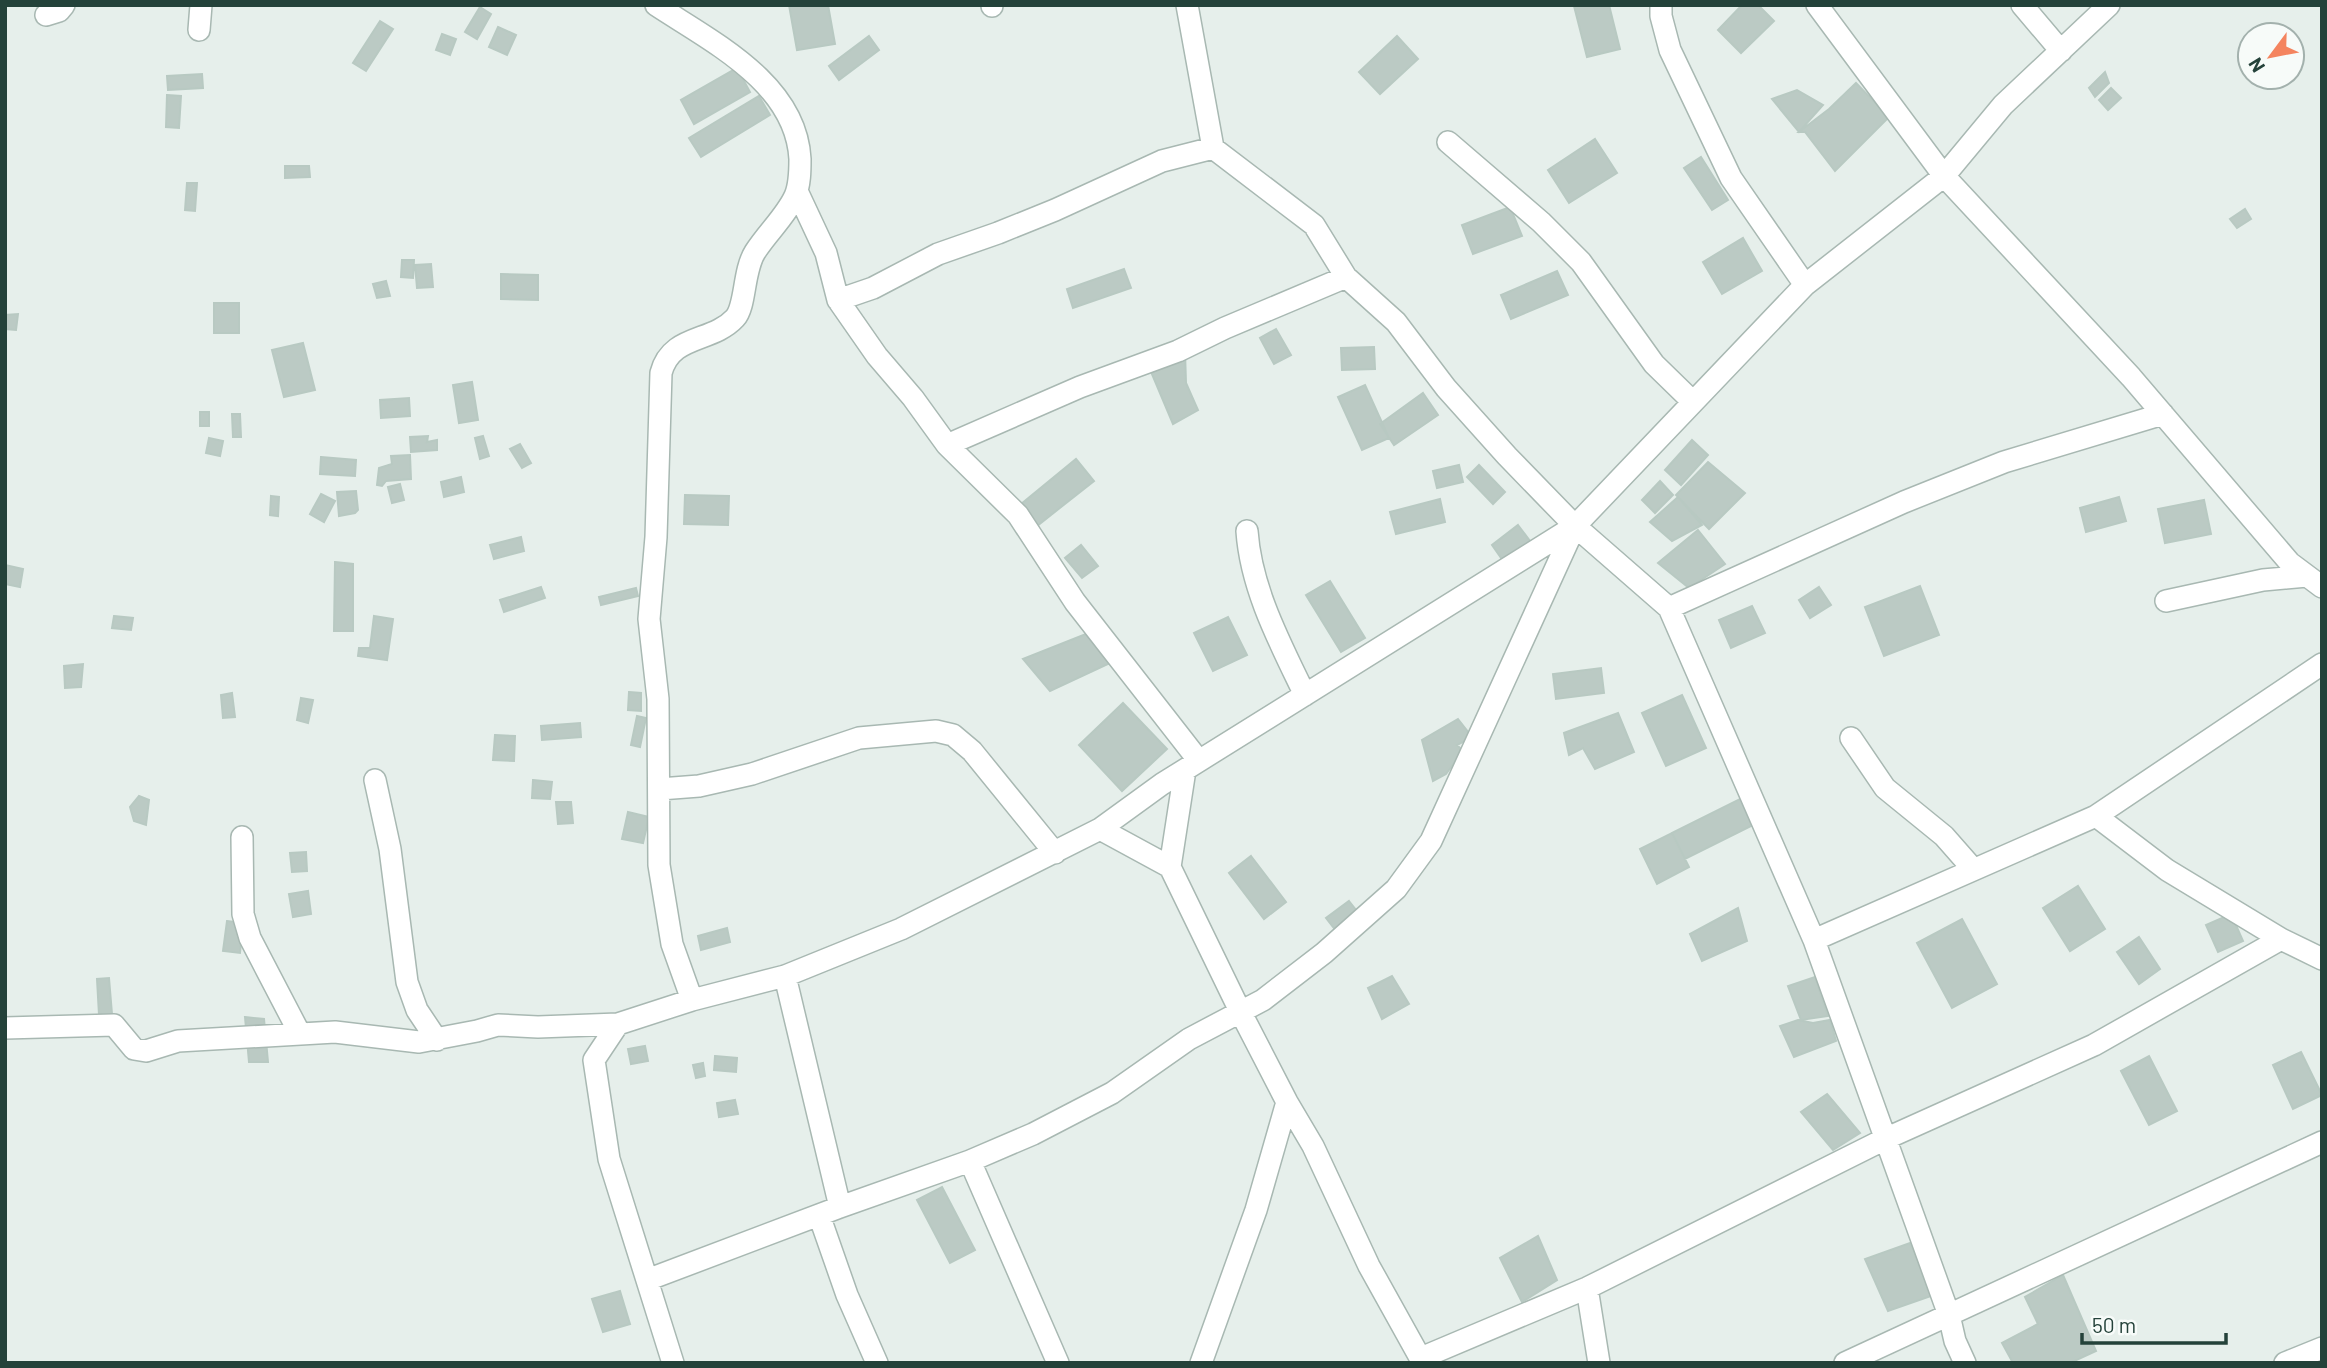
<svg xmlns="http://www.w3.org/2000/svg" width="2327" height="1368" font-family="Barlow,sans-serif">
<rect width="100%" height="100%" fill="#e6efeb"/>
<path fill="#bbcac4" stroke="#b8c9c2" stroke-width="2" d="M789,5H828L835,44L797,50Z
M1609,5L1620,49L1587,57L1574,6Z
M1742,5H1758L1774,21L1741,53L1718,30Z
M480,7L491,14L477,39L465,32Z
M380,21L393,29L366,71L353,63Z
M498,27L516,35L507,55L489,47Z
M442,34L456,39L450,55L436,50Z
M869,36L879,50L839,80L829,66Z
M1397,36L1418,59L1380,94L1359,72Z
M737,68L750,92L694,124L681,100Z
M2105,72L2109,83L2095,97L2089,88Z
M202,74L203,88L168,90L167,76Z
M1856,83L1889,117L1835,171L1805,132H1799L1829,109Z
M2111,88L2121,98L2108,110L2099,100Z
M1797,90L1823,105L1799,132L1772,99Z
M167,95L181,96L179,128L166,127Z
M759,96L770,115L701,157L689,138Z
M1595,139L1617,173L1569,203L1548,170Z
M1701,157L1728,200L1712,210L1684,168Z
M285,166H309L310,177L285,178Z
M187,183H197L195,211L185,210Z
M1510,207L1522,236L1473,254L1462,225Z
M2245,209L2251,219L2237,228L2230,219Z
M1743,238L1762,271L1722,294L1703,262Z
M402,260H414L413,278L401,277Z
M431,264L433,287L417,288L415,265Z
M1124,269L1131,288L1073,308L1067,289Z
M1557,271L1568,295L1511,319L1501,295Z
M501,274L538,275V300L501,299Z
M386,281L390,296L377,298L373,284Z
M214,303H239V333H214Z
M18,314L16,330L5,329V315Z
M1276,329L1291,355L1274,364L1260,338Z
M303,343L315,390L284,397L272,350Z
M1374,347L1375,369L1342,370L1341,348Z
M1185,351L1186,383L1198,410L1173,424L1149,367Z
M472,382L478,420L459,423L453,385Z
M1365,385L1389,438L1362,450L1338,397Z
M1423,393L1438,415L1394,445L1380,424Z
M409,398L410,416L381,418L380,400Z
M200,412H209V426H200Z
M232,414H240L241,437H233Z
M428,436L427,442L437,440V450L411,452L410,437Z
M483,436L489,456L480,459L475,438Z
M209,438L223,441L220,456L206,453Z
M1692,440L1708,455L1681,485L1665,470Z
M520,444L531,463L522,468L510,449Z
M410,455L411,479L386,481L382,486L377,485L379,468L392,464L391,456Z
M321,457L356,460L355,476L320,474Z
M1076,459L1094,481L1037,526L1020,505Z
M1708,462L1745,493L1709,529L1676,495Z
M1459,465L1463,482L1437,488L1433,471Z
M1479,465L1505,492L1493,504L1467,477Z
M461,477L464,492L444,497L441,482Z
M1660,481L1673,495L1655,513L1642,500Z
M400,484L404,500L392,503L388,487Z
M356,491L358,510L355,513L339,516L337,492Z
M321,494L335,501L324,522L310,514Z
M685,495L729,496L728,525L684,524Z
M271,496L279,497L278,516L270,515Z
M1678,497L1702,525L1672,541L1650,522Z
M2119,497L2126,521L2086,532L2080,508Z
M1440,499L1445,522L1396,534L1390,512Z
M2204,500L2211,534L2165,543L2158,509Z
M1518,525L1533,545L1506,565L1492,545Z
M1698,530L1725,564L1689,588L1658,563Z
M521,537L524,551L494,559L490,545Z
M1081,545L1098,566L1082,578L1065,558Z
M335,562L353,564V631H334Z
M5,565L23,569L20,587L5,584Z
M1330,581L1365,638L1341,652L1306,595Z
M1920,586L1939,635L1884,656L1865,607Z
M541,587L545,598L504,612L500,600Z
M1819,587L1831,605L1810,618L1799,600Z
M636,588L638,596L601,605L599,597Z
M1752,606L1765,633L1731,648L1719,620Z
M114,616L133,618L131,630L112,628Z
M374,616L393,619L387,660L358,656L359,648H370Z
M1228,617L1247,655L1213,671L1194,633Z
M1091,632L1112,662L1050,691L1023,659Z
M83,664L81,687L65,688L64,666Z
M1601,668L1604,693L1556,699L1553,674Z
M629,692L641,693V711L628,710Z
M232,693L235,717L223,718L221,695Z
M1682,695L1706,748L1666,766L1642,713Z
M301,698L313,700L308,723L297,720Z
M1123,703L1167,749L1122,791L1079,745Z
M1618,713L1634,752L1595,769L1583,748L1569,755L1564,733Z
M637,716L646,718L640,747L631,745Z
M1458,719L1472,737L1457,745L1463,751L1446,774L1433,781L1422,740Z
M580,723L581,737L542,740L541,726Z
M495,735L515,736L514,761L493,760Z
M533,780L552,782L550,799L532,798Z
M1748,795L1761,821L1685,859L1672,833Z
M139,796L149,800L146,825L134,821L130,807Z
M556,802H571L573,823L558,824Z
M628,812L649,817L643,843L622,839Z
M1672,833L1689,867L1657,884L1640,849Z
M306,852L307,871L292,872L290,853Z
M1251,856L1286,902L1264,919L1229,873Z
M2078,886L2105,929L2070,951L2043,908Z
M308,891L311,914L293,917L289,894Z
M1349,901L1360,915L1337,932L1326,918Z
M1738,908L1747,941L1702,961L1690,934Z
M2231,914L2243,941L2218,952L2206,925Z
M1962,919L1997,984L1952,1008L1917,943Z
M227,921L243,923L240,953L223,951Z
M727,928L730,942L701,950L698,936Z
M2139,937L2160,969L2139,984L2117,952Z
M1392,976L1409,1004L1382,1019L1368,988Z
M1815,977L1828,1016L1801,1020L1788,986Z
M109,978L112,1014L99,1015L97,979Z
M245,1017L264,1019L268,1062H249Z
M1798,1020L1813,1023L1830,1020L1836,1041L1794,1057L1780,1026Z
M645,1046L648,1061L631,1064L628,1049Z
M2301,1052L2322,1095L2293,1109L2273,1065Z
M715,1056L737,1058L736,1072L714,1070Z
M2149,1056L2177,1111L2149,1125L2121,1071Z
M703,1063L705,1076L696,1078L693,1065Z
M1827,1094L1860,1133L1833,1150L1801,1112Z
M735,1100L738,1114L719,1117L717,1103Z
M942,1187L975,1250L950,1263L917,1200Z
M1538,1236L1557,1280L1522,1302L1500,1258Z
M1910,1243L1934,1295L1888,1311L1865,1259Z
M2063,1275L2096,1351L2070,1363H2013L2002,1343L2038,1324L2025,1297Z
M620,1291L630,1324L603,1332L592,1299Z"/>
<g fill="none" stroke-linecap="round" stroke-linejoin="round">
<g stroke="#a8b8b2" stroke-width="24">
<path id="minor" d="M656,5C712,42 796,83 800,159C800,170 800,185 795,196C786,216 767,233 755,252C743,271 746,306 735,318C712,343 671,334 661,373L656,537L649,619L658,699L659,865L672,944L692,1000
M992,5V6
M1661,5V16L1670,50L1731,178L1805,285
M1817,5L1944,176L2131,377L2290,563L2322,587
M2022,5L2061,51
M46,15L59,11L64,5
M199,30L201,5
M1448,142L1541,222L1581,262L1654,364L1693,402
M797,191L826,253L838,300L877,356L913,398L947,445L1080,387L1178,351L1225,328L1346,277
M838,300L873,288L938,254L998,233L1055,210L1162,161L1213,148
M947,445L1018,515L1075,602L1199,761
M1575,526L1669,608L1814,940L1949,1315L1955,1341L1965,1363
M1247,531C1251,589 1280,643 1305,695
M2166,601L2263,580L2307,576
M1669,608L1904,502L2004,462L2163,414
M1851,738L1885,788L1944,836L1973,869
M1185,770L1170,867L1240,1011L1287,1102L1313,1146L1369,1266L1423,1363
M375,780L390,849L407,982L417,1010L437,1040
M660,789L699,786L752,774L859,738L936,731L953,735L972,751L1055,853
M2096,816L2167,870L2281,939L2322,959
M1100,829L1170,867
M242,837L243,914L250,938L300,1034
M1814,940L2096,816L2322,664
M785,976L840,1207
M618,1024L594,1060L609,1159L673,1363
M5,1028L114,1025L134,1049L146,1051L178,1041L335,1032L419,1042L477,1031L498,1025L538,1027L618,1024L692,1000L785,976L901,929L1100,829L1162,784L1575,526L1805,285L1944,176L2003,105L2109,5
M970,1161L1058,1363
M819,1215L847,1295L877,1363
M647,1280L840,1207L970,1161L1033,1134L1112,1093L1189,1039L1263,1000L1324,953L1396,889L1431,841L1575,526L1507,456L1446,388L1396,322L1346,277L1314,225L1213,148L1187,5
M1587,1288L1599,1363
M1421,1358L1587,1288L1885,1139L2094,1045L2281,939
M1201,1363L1256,1210L1287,1102
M1845,1363L2322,1142
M2285,1363L2322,1348"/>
</g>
<use href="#minor" stroke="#fff" stroke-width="21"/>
</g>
<rect width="2327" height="1368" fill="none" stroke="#24423a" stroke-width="14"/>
<g transform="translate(2271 56) rotate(238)"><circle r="33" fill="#f7fbf9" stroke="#a3b1ad" stroke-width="2"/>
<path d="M0-5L12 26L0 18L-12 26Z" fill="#f4845f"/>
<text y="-10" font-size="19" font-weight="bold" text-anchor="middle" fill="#24423a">N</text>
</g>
<path d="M2082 1333v10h144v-10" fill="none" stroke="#24423a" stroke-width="3.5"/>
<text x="2092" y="1333" font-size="21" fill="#24423a" stroke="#f7fbf9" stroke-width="5" paint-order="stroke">50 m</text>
</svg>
